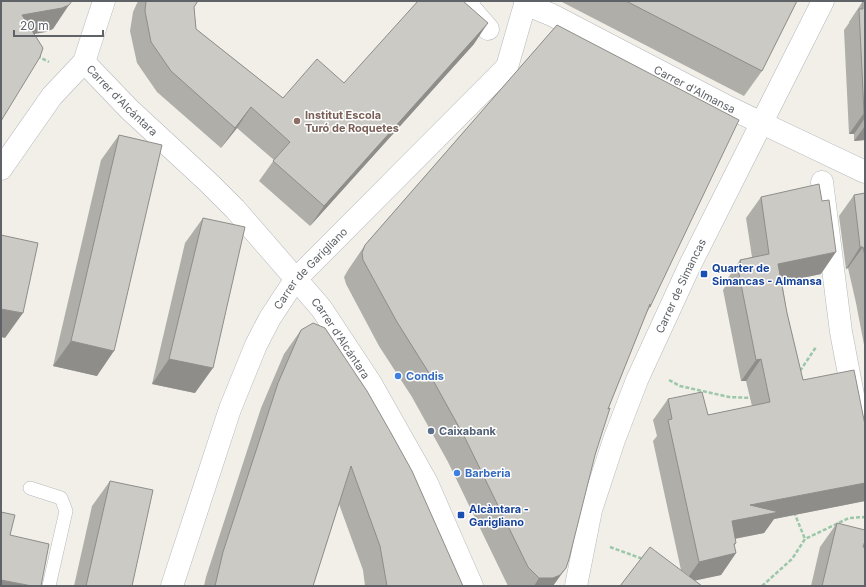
<svg xmlns="http://www.w3.org/2000/svg" width="866" height="587" font-family="Inter,sans-serif">
<rect width="100%" height="100%" fill="#f1efe8"/>
<g fill="none" stroke-linecap="round" stroke-linejoin="round">
<g stroke="#b5b8bc" stroke-width="14">
<path id="lane" d="M30,488L61,498L66,511L49,586"/>
</g>
<g stroke="#b5b8bc" stroke-width="23">
<g id="street">
<path d="M469,1L467,5L488,29"/>
<path id="s1" d="M525,4L552,15L728,107L865,172"/>
<path id="s2" d="M84,62L129,109L209,183L235,209L321,308L370,382L427,483L472,586"/>
<path d="M1,169L52,96L84,62L104,1"/>
<path d="M822,182L841,332L865,458"/>
<path id="s3" d="M172,586L230,409L256,345L270,318L295,280L507,67L526,1"/>
<path id="s4" d="M576,586L591,510L614,440L637,380L689,267L823,1"/>
</g>
</g>
<path stroke="#9cc7a9" stroke-width="2.5" stroke-dasharray="4 2" stroke-linecap="butt" d="M37,56L49,62
M800,371L816,347
M669,380L680,386L729,397L753,398
M794,512L805,539
M610,547L643,559
M762,586L792,559L805,539L849,518L865,517"/>
<use href="#lane" stroke="#fff" stroke-width="13"/>
<use href="#street" stroke="#fff" stroke-width="22"/>
</g>
<path fill="#afaea9" d="M138,1H198L194,7L196,29L283,98L344,83L474,44L310,226L259,181L274,160L237,128L221,148L157,92L137,63L130,31L133,12Z
M560,1H797L762,71L744,96Z
M863,1H865V140L854,141V134H849L844,30L849,23V22Z
M557,25L650,307L646,314L608,409L595,455L553,586H508L448,462L412,397L379,346L346,284L344,277L348,270L365,245Z
M119,135L97,376L53,366L101,160Z
M865,193V350L856,303L848,268L846,269L839,216L854,195Z
M761,197L821,274L782,282L787,313L803,380L865,425V501L774,519L764,533L735,539L734,546L736,553L721,575L695,580L681,570L653,441L657,436L653,420L668,399L708,415L752,406L746,381H741L723,290L726,285V281L740,260L752,257L746,218Z
M203,218L195,393L152,384L185,243Z
M301,330L463,586H365L363,570L339,504L313,586H204L206,577L261,408L284,354Z
M110,481L132,586H74L92,506Z
M837,523L863,547L865,586H811L820,547Z"/>
<path fill="#8f8d8a" d="M69,5L53,29L46,32L5,39L22,15Z
M488,23L474,44L310,226L324,206Z
M251,107L237,128L221,148L235,128Z
M864,113H865V118L854,134H849Z
M865,126V140L854,141Z
M860,247H863L848,268L846,269Z
M836,252L821,274L764,286L778,264Z
M1,309L23,313L5,338L1,337Z
M71,341L114,351L97,376L53,366Z
M169,359L213,368L195,393L152,384Z
M761,359L746,381H741L756,360Z
M865,483V501L774,519L764,533L717,542L732,521L750,505Z
M736,543L728,555L736,553L721,575L684,583L699,562Z
M566,568L553,586H534L539,578Z
M1,580L32,586H1Z"/>
<path fill="#cccac5" stroke="#8f8d8a" d="M1,1H72L69,5L62,8L22,15L43,48L40,57L1,121Z
M146,1H198L194,7L196,29L283,98L317,59L344,83L418,1H463L488,23L324,206L273,161L290,142L251,107L235,128L171,71L151,42L145,11Z
M626,1H797L762,71Z
M863,1H865V113H864L859,9H863Z
M557,25L739,120L650,307V304L608,409L610,408L595,455L569,559L566,568L560,575L553,578H539L528,567L465,438L429,373L397,322L363,260L362,253L365,245Z
M119,135L162,145L114,351L71,341Z
M819,184L822,201L829,200L836,252L778,264L787,313L803,380L854,370L865,425V483L750,505L779,512L732,521L736,543L734,544L736,553L699,562L668,420L672,419L668,399L702,392L708,415L770,402L761,359L756,360L738,269L742,268L740,260L769,254L761,197Z
M865,193V256L863,247H860L854,195Z
M203,218L245,227L213,368L169,359Z
M1,235L38,243L23,313L1,309Z
M313,323L325,328L367,391L391,433L412,471L463,586H387L380,546L351,466L313,586H215L223,552L278,383L301,330Z
M110,481L153,490L132,586H86Z
M1,512L15,515L10,535L49,544L41,586H32L1,580Z
M837,523L865,530V541L863,547L865,548V586H822Z
M650,547L702,586H620Z"/>
<circle fill="#8d6e63" stroke="#fff" stroke-width="1.5" cx="297" cy="121" r="4"/>
<g fill="#1a4fb4" stroke="#fff" stroke-width="1.5">
<rect x="700" y="270" width="8" height="8" rx="2"/>
<rect x="457" y="511" width="8" height="8" rx="2"/>
</g>
<g fill="#3f7fe0" stroke="#fff" stroke-width="1.5">
<circle cx="398" cy="376" r="4"/>
<circle cx="457" cy="473" r="4"/>
</g>
<circle fill="#5c6f8a" stroke="#fff" stroke-width="1.5" cx="431" cy="431" r="4"/>
<g text-anchor="middle" dominant-baseline="central" stroke-width="3" stroke-linejoin="round" paint-order="stroke">
<g font-size="11" fill="#5f6368" stroke="#fff">
<text stroke="none"><textPath href="#s1" startOffset="190">Carrer d'Almansa</textPath></text>
<text stroke="none"><textPath href="#s2" startOffset="54">Carrer d'Alcántara</textPath></text>
<text stroke="none"><textPath href="#s3" startOffset="350">Carrer de Garigliano</textPath></text>
<text stroke="none"><textPath href="#s4" startOffset="319">Carrer de Simancas</textPath></text>
<text stroke="none"><textPath href="#s2" startOffset="378">Carrer d'Alcántara</textPath></text>
</g>
<g font-size="11" font-weight="bold" fill="#785e54" stroke="#fff" text-anchor="start">
<text x="305" y="115">Institut Escola<tspan x="305" dy="13">Turó de Roquetes</tspan></text>
</g>
<g font-size="11" font-weight="bold" fill="#164399" stroke="#fff" text-anchor="start">
<text x="712" y="268">Quarter de<tspan x="712" dy="13">Simancas - Almansa</tspan></text>
<text x="469" y="509">Alcàntara -<tspan x="469" dy="13">Garigliano</tspan></text>
</g>
<g font-size="11" font-weight="bold" fill="#366cbe" stroke="#fff" text-anchor="start">
<text x="406" y="376">Condis</text>
<text x="465" y="473">Barberia</text>
</g>
<g font-size="11" font-weight="bold" fill="#4e5e75" stroke="#fff" text-anchor="start">
<text x="439" y="431">Caixabank</text>
</g>
</g>
<rect width="866" height="587" fill="none" stroke="#5f6368" stroke-width="4"/>
<path d="M14 30v6h89v-6" fill="none" stroke="#5f6368" stroke-width="2"/>
<text x="20" y="30" font-size="12" fill="#5f6368" stroke="#ffffff" stroke-width="3" paint-order="stroke">20 m</text>
</svg>
